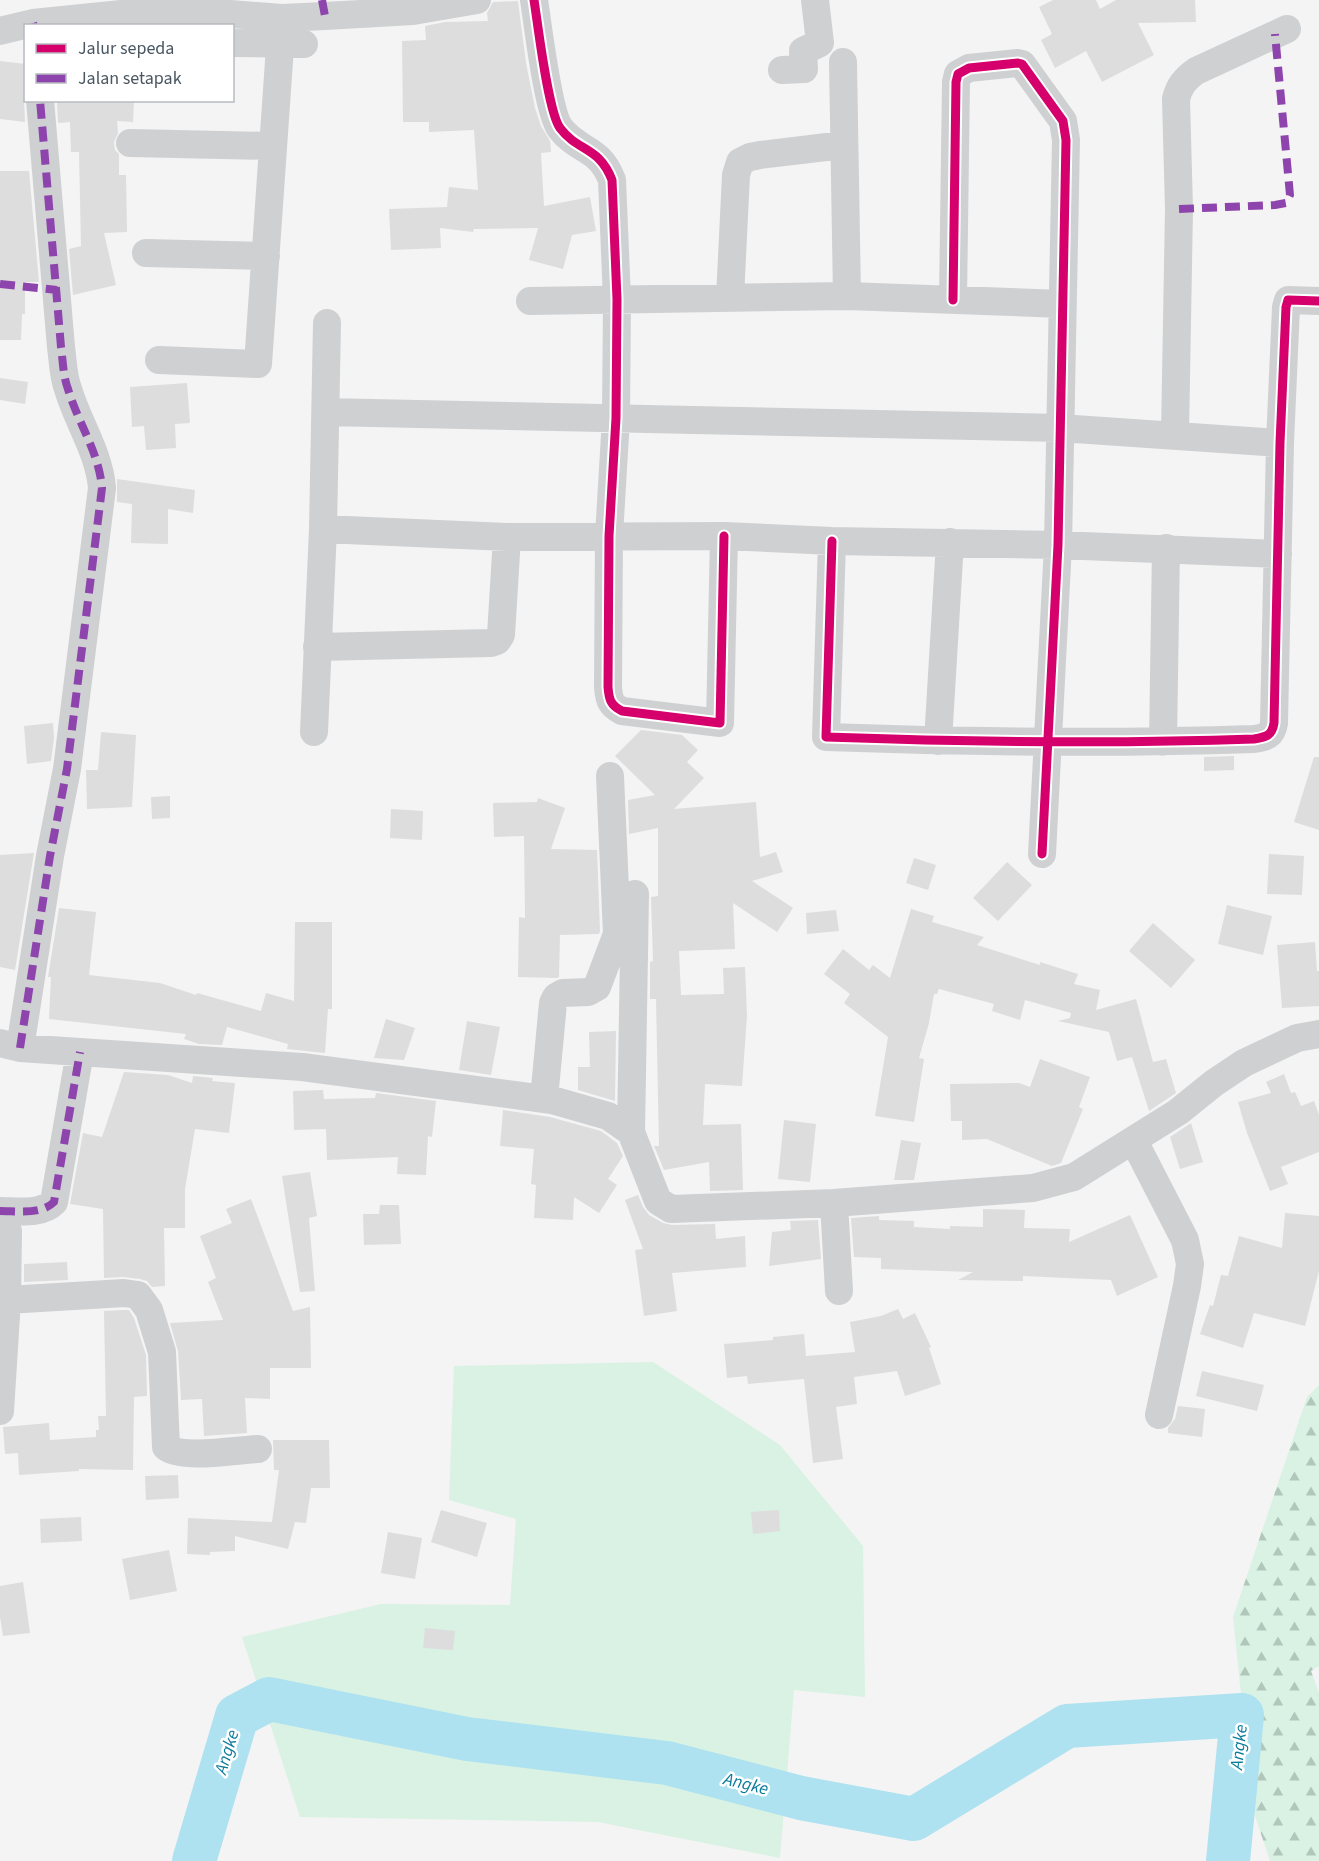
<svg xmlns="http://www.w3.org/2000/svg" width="1319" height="1861" font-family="'Source Sans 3',sans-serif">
<defs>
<pattern id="forest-firs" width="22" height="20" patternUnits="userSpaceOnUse" patternTransform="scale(1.5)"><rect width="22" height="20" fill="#d9f2e3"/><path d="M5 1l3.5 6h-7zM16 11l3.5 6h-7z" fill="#b2c7bb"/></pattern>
</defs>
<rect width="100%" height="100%" fill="#f4f4f4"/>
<path fill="#d9f2e3" d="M653,1362L780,1445L863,1546L865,1697L794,1690L780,1858L598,1822L300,1817L242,1637L381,1604L510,1605L516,1519L449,1500L454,1366Z"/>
<path fill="url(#forest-firs)" d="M1319,1385V1666L1311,1671L1319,1693V1861H1270L1253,1810L1233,1617L1307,1397Z"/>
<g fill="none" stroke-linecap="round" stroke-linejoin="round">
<path stroke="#aee2f0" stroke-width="44" d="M194,1861L237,1716L269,1699L467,1739L667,1763L801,1798L914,1819L1067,1726L1242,1715L1228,1861"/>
</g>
<path fill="#ddddde" d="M1053,0H1096L1100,9L1116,0H1195L1196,22L1138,23L1154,55L1102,82L1086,51L1055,68L1041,40L1052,34L1039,7Z
M518,1L526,63L535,108L541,126L550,141L551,152L541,153L544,206L590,197L596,231L572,235L563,269L529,260L538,228L474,229L473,232L440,228L441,248L391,250L389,209L447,207L449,187L478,190L474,130L429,132V122H403L402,41L426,40L425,26L445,22L488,21L487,13L493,2Z
M0,61L26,64L24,101L25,122L0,119Z
M57,100H134L133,122L117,121L118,133L114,142L115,150L119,154V175H126L127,232L104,233L116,285L73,295L69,249L81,246L79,152H71L70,122L58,123Z
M0,171H29L39,282H25V314H22L21,340H0Z
M0,378L28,382L25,404L0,400Z
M187,383L190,423L175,424L176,448L146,450L144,426L132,427L130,387Z
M117,479L195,490L193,513L168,509V544L131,543L132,504L117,502Z
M53,723L54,738L51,761L27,764L24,726Z
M641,730L682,735L698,750L687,762L704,778L674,809L756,802L760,857L776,852L783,872L752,881L793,908L777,932L733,903L735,949L679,951L681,995L724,994L723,968L745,967L747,1016L742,1086L705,1084L703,1125L741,1124L743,1190L710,1191L709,1162L664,1170L654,1146H659L656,999H650V962L653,961L651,897L658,896V828L629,834L628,800L655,795L615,756Z
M101,732L136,735L132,807L87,809L86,770H98Z
M1234,756V770L1204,771V757Z
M1314,757H1319V830L1294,822Z
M170,796V818L152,819L151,797Z
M538,798L565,808L551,849L597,850L600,931L599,934L560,935L559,977L557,978L518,977L519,917L525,918L524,836L494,837L493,803L537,802Z
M391,809L423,811L422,840L390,838Z
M34,853L15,970L0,967V855Z
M1269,854L1304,856L1302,895L1267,894Z
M914,858L936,865L928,890L906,883Z
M1007,862L1032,885L998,921L973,898Z
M1227,905L1272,916L1263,955L1218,944Z
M59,908L96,912L89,975L160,983L196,995L197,993L261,1011L266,993L294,1001L295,922H332V1009H328L325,1053L287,1049L288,1044L227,1027L222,1045L199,1044L184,1039L186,1034L49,1019L51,977H48Z
M911,909L934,916L932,922L984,937L977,945L1040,965V962L1078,974L1074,984L1100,990L1096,1010L1136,999L1153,1062L1166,1059L1176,1093L1149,1111L1132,1057L1117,1061L1109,1032L1058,1021L1070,1018L1071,1013L1025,1000L1020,1020L992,1011L994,1004L939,989L937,994H934L929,1023L919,1058L924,1059L914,1122L875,1116L888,1037L844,1003L850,994L824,974L843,949L869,970L873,965L890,978Z
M836,910L839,931L807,934L806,913Z
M1153,923L1195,960L1171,988L1129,951Z
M1315,942L1317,971H1319V1006L1282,1008L1277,945Z
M386,1019L415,1028L404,1060L374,1058Z
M467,1021L500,1027L491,1075L459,1070Z
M616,1031L615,1101L578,1090V1067H590L589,1032Z
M1040,1059L1090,1077L1079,1107L1083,1109L1061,1163L1052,1166L987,1139L962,1140V1121H951L950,1084L1019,1083L1030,1087Z
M124,1072L168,1075L192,1083L193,1076L213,1078L212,1081L235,1083L229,1133L195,1129L185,1189V1228H164L165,1286L152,1287L147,1281L140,1279L123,1277L104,1278L103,1209L70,1204L83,1133L102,1137Z
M1284,1074L1291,1093L1295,1092L1301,1106L1314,1101L1319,1115V1152L1281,1167L1288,1184L1270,1191L1247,1133L1238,1102L1271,1093L1266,1082Z
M323,1090L324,1099L375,1098L376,1093L436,1101L432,1137L428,1136L426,1175L397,1174L398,1157L327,1160L326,1129L294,1130L293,1091Z
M503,1110L550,1117L601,1131L617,1143L623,1156L608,1179L617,1185L599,1213L574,1197L573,1220L534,1218L536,1185L531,1184L534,1149L500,1146Z
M784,1120L816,1124L810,1182L778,1179Z
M1191,1123L1203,1162L1180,1169L1170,1137Z
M901,1140L921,1143L914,1180H894Z
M310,1172L317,1216L309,1218L315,1291L300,1292L282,1176Z
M638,1195L643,1207L649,1215L663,1223L672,1225L715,1224L716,1239L745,1236L746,1267L672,1273L677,1311L644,1316L635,1250L643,1249L625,1200Z
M251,1199L293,1311L310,1307L311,1368H270V1399L245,1398L247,1433L204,1436L202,1399L181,1400L178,1351L170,1323L223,1320L208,1282L216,1278L200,1236L232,1223L226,1209Z
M380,1205H399L401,1244L364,1245L363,1214H379Z
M983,1209L1025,1210L1024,1228L1070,1229L1069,1242L1130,1215L1158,1277L1117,1296L1111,1280L1023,1276V1281L958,1280L973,1272L881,1269V1258L854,1257L851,1218L879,1216V1220L914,1221V1227L950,1229V1226L983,1227Z
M1285,1213L1319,1216V1271L1305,1326L1254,1313L1243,1348L1200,1334L1210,1305L1213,1306L1221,1275L1228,1276L1239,1236L1282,1248Z
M818,1220L821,1259L769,1266L772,1232L791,1230L790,1221Z
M67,1262L68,1280L24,1282V1264Z
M898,1309L903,1319L915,1313L931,1347L929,1348L941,1384L905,1396L897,1371L854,1377L857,1404L836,1407L843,1459L813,1463L804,1379L748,1384L747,1376L727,1378L724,1344L773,1340V1337L804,1334L806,1356L855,1352L850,1322L881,1316Z
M123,1310H129L134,1318L146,1355L147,1396L134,1397L133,1470L79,1469V1471L19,1475L18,1453L5,1454L3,1427L49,1423L50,1440L96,1437V1430H99L98,1416H106L104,1311Z
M1202,1371L1264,1385L1257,1411L1196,1396Z
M1178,1406L1205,1409L1202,1437L1168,1433V1428L1175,1419Z
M273,1440H329L330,1488H311L306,1523L295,1522L288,1549L235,1536V1551L210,1552V1555L187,1554L188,1518L272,1522L279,1470H274Z
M178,1475L179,1498L146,1500L145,1476Z
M441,1510L487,1523L477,1557L431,1542Z
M779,1510L780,1531L753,1534L751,1512Z
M81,1517L82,1541L41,1543L40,1519Z
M388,1532L422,1538L415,1579L381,1573Z
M169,1550L177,1591L130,1600L122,1559Z
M23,1582L30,1633L3,1636L0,1617V1586Z
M425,1628L455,1631L453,1650L423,1648Z"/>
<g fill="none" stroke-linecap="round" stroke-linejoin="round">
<path stroke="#ced0d2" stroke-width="28" d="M534,0C538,25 548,112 560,128C578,152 599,146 612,180L617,299L616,418L609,536L608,687C609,699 610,705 622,711L720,723L724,536
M0,31L33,23L140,12H205L282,18L325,16L413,11L477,0
M232,43L304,44
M843,62L847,296
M782,70L804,69L803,51L820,43L815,0
M130,143L273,146
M146,253L266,256
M730,298L736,175L740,162L750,157L760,155L843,145
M953,300L956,82L958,74L969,68L1018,63L1022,64L1063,121L1066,140L1058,545L1042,854
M530,301L847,296L1062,304
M159,360L258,364L282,18
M326,412L1060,428L1280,443
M1175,434L1179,209L1176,99C1179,86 1185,79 1196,71L1287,29
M323,529L507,537L724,536L832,541L1058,545L1278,554
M832,541L826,737C968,742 1111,744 1254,739C1266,737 1272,736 1274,723L1280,443L1286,307L1288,300L1319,301
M317,647L491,643L497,641L501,635L507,537
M314,732L323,529L327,323
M938,741L950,542
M1163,742L1166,548
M635,894L631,1132L658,1201L671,1209L834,1203L1033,1188L1074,1177L1178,1112L1214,1083L1244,1063L1297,1038L1319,1034
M0,1043L20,1048L302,1067L552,1100L608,1116L631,1132
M20,1048L50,856L67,769L102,488C99,452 78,423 68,389C63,376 63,361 61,347L40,100
M544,1099L553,1003L556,997L563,993L588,992L597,987L617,934L610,776
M1134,1141L1185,1240L1190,1264L1187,1286L1159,1415
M834,1203L839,1291
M0,1211C18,1211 41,1215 54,1202L80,1052
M0,1213L8,1231L7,1300L124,1293L138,1295L149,1310L162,1352L166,1447C183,1460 235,1450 258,1449
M0,1411L7,1300"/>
<path stroke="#8e44ad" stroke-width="8" stroke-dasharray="15 8" stroke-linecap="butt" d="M322,0L325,16
M33,23L34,26
M1179,209L1275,205L1286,203L1290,195L1275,34
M0,284L57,290
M20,1048L50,856L67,769L102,488C99,452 78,423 68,389C63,376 63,361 61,347L40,100
M0,1211C18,1211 41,1215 54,1202L80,1052"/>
<g stroke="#fff" stroke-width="13">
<path id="cycleway" d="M534,0C538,25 548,112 560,128C578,152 599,146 612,180L617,299L616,418L609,536L608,687C609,699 610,705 622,711L720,723L724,536
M953,300L956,82L958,74L969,68L1018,63L1022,64L1063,121L1066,140L1058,545L1042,854
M832,541L826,737C968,742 1111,744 1254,739C1266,737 1272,736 1274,723L1280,443L1286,307L1288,300L1319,301"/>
</g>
<use href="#cycleway" stroke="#d6006c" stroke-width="9"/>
</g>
<g text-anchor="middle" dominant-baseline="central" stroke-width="5" stroke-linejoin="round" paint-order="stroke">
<g font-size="18" font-style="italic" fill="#0c7c9b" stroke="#fff">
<text transform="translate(1239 1747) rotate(-84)">Angke</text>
<text transform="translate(227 1752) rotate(-73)">Angke</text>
<text transform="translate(746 1784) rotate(14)">Angke</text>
</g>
</g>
<rect x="24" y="24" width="210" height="78" fill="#ffffff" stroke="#b7bbc0" stroke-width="1.5"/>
<rect x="36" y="44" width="30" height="9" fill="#d6006c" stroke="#b7bbc0" stroke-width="1.5"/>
<text x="78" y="54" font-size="18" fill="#4a5661">Jalur sepeda</text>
<rect x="36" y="74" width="30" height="9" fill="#8e44ad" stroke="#b7bbc0" stroke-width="1.5"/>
<text x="78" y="84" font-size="18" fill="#4a5661">Jalan setapak</text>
</svg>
